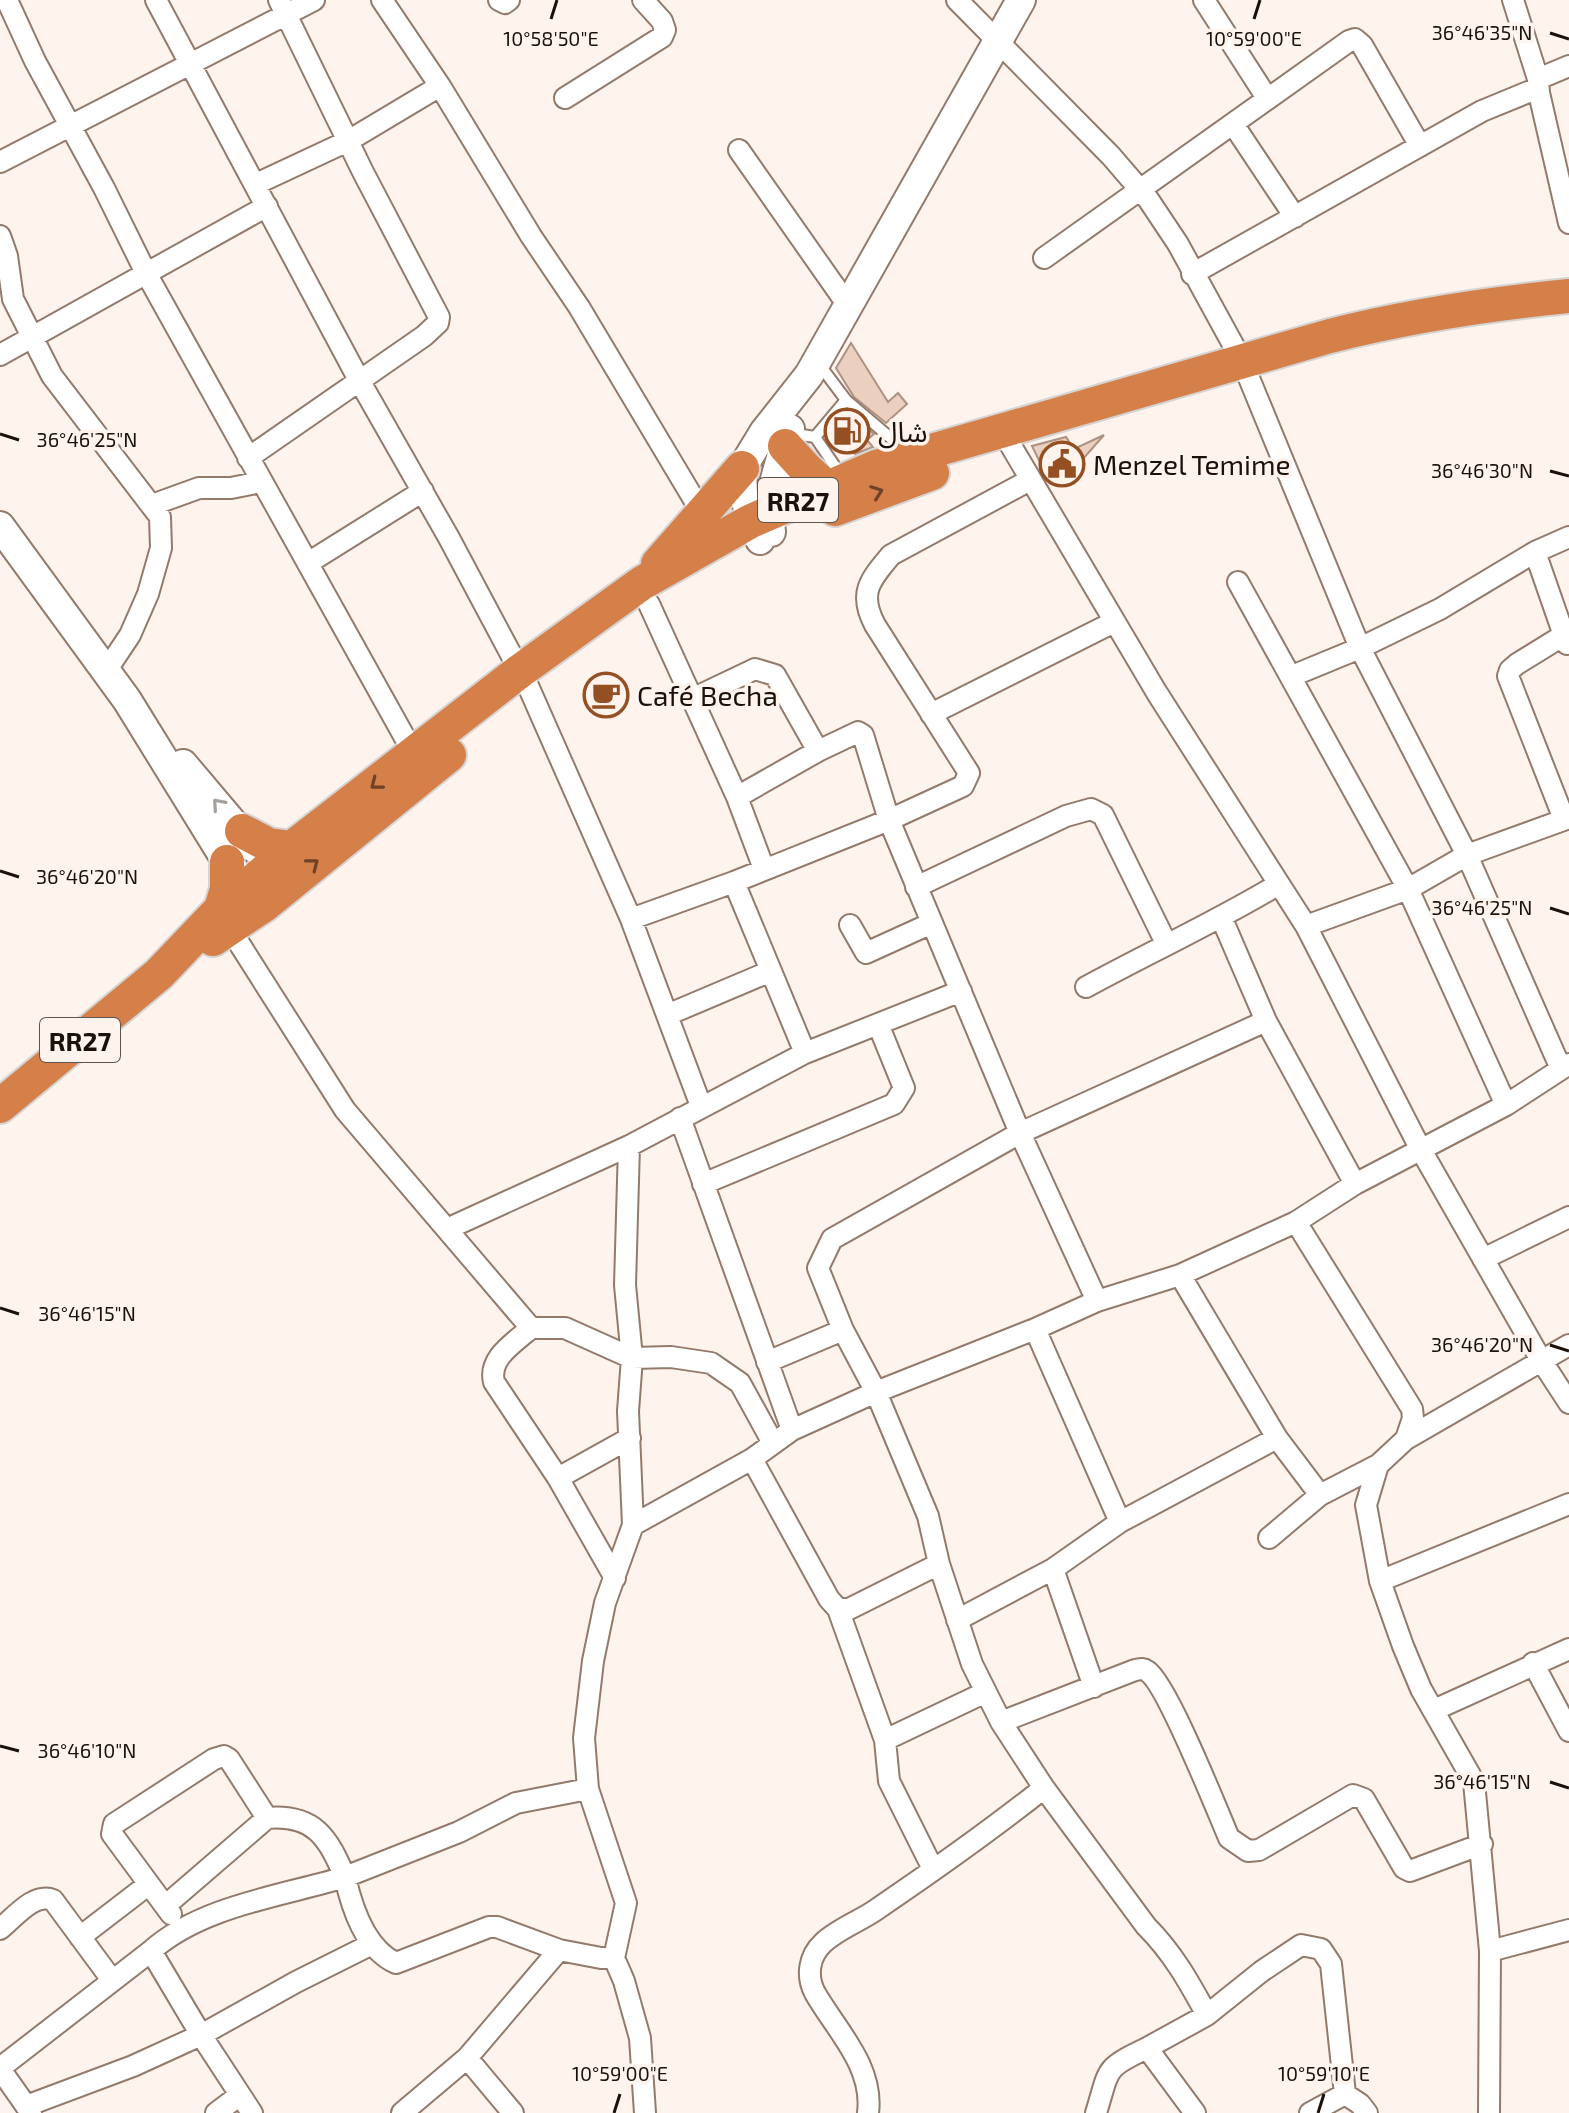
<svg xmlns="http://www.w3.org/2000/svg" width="1569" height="2113" font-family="'Exo 2','Noto Sans Arabic',sans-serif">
<rect width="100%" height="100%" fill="#fff3ed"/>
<path fill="#ebcfbf" stroke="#ad9283" stroke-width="2" d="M851,343L888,402L898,393L907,404L886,423L854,397L836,368Z
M853,417L874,434L867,440L873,447L855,454L835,431Z
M1104,435L1082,460L1084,468L1050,483L1032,446L1066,437L1074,449Z"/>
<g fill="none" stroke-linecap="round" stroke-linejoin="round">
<g stroke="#937a6b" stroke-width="14">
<path id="lane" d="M819,364L846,400L906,451
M789,433L815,437L841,475
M815,437L846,400"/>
</g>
<g stroke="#937a6b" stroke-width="24">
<path id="street" d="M7,0L35,61L104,188L146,273L414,754
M156,0L359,380L449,538L529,688L631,919L701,1106
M382,0L440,86L531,236L579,307L702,513
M499,0L505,3L509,0
M957,0L1111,156L1148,199L1178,244L1242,361L1360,648L1292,676
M1204,0L1267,98
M1513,0L1538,79L1539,93L1569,223
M1538,79L1569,66
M565,98L662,37L665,30L662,21L643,0
M1233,124L1295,217
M739,150L847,304
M0,162L314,0
M256,184L348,141L440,86
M0,236L7,256L13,299L52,376L160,517L161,548L148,594L130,635L106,671
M1044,258L1349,41L1355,39L1362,45L1420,146
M1192,274L1482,111L1538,88
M0,355L267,206
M1001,429L1157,693L1306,926L1421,1150L1541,1360L1569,1403
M248,458L424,336L438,323L439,317L363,172L279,0
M152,505L199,488H231L261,482
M1535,552L1440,609L1360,648L1467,855L1561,1069
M308,563L423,491
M1238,582L1408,889L1506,1105
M649,604L737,797L764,869
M1564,635L1517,664L1510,670L1508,676L1564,819
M1567,644L1535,552L1569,537
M692,699L755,669L775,675L818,751
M931,714L1114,622
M737,797L818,751L858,732L863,735L889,820L963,786L969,773L875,625C858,593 870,580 891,555L1030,480
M734,882L805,1053
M916,887L1066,816L1091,809L1103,815L1166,943
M631,919L734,882L889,820L1020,1133L1097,1301
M1222,919L1266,1021L1355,1184
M850,925L866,953L932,923
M1306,926L1408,889L1467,855L1569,818
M230,929L345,1110L531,1328
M1086,987C1150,952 1216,922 1279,884
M667,1015L771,971
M680,1118L792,1430
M703,1184L894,1104L904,1088L878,1024
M447,1229L629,1146
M1483,1259L1569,1217
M1180,1275L1277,1438L1320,1495
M1035,1329L1120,1522
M767,1362L843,1330
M1406,1439L1569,1345
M752,1459L829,1599L838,1609H849L939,1564
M558,1478L630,1438
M633,1525L752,1459L792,1430L876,1392L1035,1329L1097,1301L1180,1275L1296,1222
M1269,1538L1320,1495L1378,1465
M1053,1569L1094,1687
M615,1578L558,1478L494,1382C488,1358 514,1343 531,1328H565L632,1358L671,1357L711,1363L740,1383L773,1443
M1380,1581L1569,1504
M838,1609L885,1740L889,1781L933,1869
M957,1620L1053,1569L1120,1522L1277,1438
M1533,1663L1569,1731
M1434,1710L1569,1649
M1001,1722L1135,1670C1141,1669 1143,1668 1147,1671C1166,1682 1217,1810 1229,1838L1248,1851L1259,1850L1353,1795L1364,1799L1404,1868L1410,1871L1482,1844
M885,1740L986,1692
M1044,1788L1146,1926C1173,1953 1189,1982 1207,2015L1147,2048L1195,2113
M165,1906L267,1818C315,1814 328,1838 345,1877L459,1832L516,1803L588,1789
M171,1914L112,1834L114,1824L214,1759L224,1756L229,1759L267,1818
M0,1929C14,1918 34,1892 53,1900L112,1980
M80,1937L149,1884
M151,1951C201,1906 282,1896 345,1877C352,1908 365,1949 396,1963L489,1927H497L559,1950
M1490,1951L1569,1930
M1207,2015L1262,1971L1301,1945L1321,1949L1331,1964L1345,2094L1360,2104L1367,2113
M467,2058L513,2113
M0,2068L151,1951L201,2035L252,2113
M0,2069L31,2113
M26,2106L133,2066L201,2035L296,1982L372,1944
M216,2113L240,2095
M402,2113L467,2058L559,1950L601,1958H614
M645,2113L640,2038L624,1981L614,1958L626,1903L588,1789L584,1738L593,1661L605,1603L633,1525L628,1411L632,1358L625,1285L629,1146L805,1053L961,991
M868,2113C874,2066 836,2030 815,1993C806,1976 809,1956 823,1943C839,1928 863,1920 880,1907C936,1869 991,1830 1044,1788L1001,1722L972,1664L939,1564L928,1516L876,1392L843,1330L818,1268L832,1239L1020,1133L1266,1021
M1096,2113C1110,2068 1103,2069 1147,2048
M1310,2113L1345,2094
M1489,2113L1490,1951L1474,1782L1421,1689L1403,1646L1380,1581L1366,1505L1378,1465L1406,1439L1413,1418L1412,1409L1296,1222L1355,1184L1506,1105L1569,1064"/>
</g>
<g stroke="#937a6b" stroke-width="32">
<path id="secondary" d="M0,526L127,700L227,862L240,879
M771,532C766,496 780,463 790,429
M760,540L743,494L742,468L764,432L809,375L1021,0
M183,764L254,848"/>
</g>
<g stroke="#d6d4d3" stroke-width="38">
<path id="highway" d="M785,446L805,468L827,488
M835,509L932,473
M658,564L742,468
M242,831L269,845L292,848
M221,909L227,889V862
M213,939L264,905L449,755
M0,1106L159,974L221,909L292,848L520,671L642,583L751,521L876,467L1330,336C1409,316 1488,304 1569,296"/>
</g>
<use href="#lane" stroke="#fff" stroke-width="10"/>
<use href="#street" stroke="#fff" stroke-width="20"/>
<use href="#secondary" stroke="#fff" stroke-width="28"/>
<use href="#highway" stroke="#d57f49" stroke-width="34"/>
</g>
<defs><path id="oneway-chevron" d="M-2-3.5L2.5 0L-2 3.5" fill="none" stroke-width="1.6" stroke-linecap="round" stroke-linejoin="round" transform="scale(2)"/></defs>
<g stroke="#6e4227">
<use href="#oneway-chevron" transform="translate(877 492) rotate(-20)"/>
<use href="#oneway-chevron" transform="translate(376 784) rotate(142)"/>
<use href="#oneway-chevron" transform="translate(313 864) rotate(-38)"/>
</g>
<use stroke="#a3a09d" href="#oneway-chevron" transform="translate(218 804) rotate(-131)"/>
<path fill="none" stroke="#1a110b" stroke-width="3" d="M551,19L557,0M1254,19L1260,0M1550,33L1569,39M0,434L19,440M1550,471L1569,476M0,871L19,877M1550,908L1569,914M0,1308L19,1314M1550,1345L1569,1351M0,1746L19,1751M1550,1782L1569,1788M614,2113L620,2094M1318,2113L1324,2094"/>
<defs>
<g id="fuel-ring" transform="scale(2.3)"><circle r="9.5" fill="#fff3ed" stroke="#945023" stroke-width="1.5"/><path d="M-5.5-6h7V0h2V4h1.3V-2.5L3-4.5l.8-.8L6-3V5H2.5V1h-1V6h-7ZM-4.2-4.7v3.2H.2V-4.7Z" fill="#945023"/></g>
<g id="civic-ring" transform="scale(2.3)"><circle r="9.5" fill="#fff3ed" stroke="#945023" stroke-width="1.5"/><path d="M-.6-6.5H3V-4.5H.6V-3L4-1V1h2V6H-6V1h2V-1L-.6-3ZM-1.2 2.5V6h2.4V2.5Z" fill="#945023"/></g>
<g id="cafe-ring" transform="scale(2.3)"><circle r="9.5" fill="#fff3ed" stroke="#945023" stroke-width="1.5"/><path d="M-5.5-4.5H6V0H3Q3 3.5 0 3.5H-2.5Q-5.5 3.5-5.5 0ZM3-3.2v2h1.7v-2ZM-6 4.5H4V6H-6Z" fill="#945023"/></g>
</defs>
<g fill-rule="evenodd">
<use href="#fuel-ring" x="847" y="431"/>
<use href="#civic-ring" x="1062" y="464"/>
<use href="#cafe-ring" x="606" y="695"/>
</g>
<g text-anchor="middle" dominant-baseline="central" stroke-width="7" stroke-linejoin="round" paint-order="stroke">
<g fill="#fff3ed" stroke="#5f554f" stroke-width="2">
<rect x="758" y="478" width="80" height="44" rx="6"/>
<rect x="40" y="1018" width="80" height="44" rx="6"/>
</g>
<g font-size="26" font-weight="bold" fill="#1a110b">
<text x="798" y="500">RR27</text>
<text x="80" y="1040">RR27</text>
</g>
<g font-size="28" fill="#1a110b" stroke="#fff3ed" text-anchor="start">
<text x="878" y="431">شال</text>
<text x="1093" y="464">Menzel Temime</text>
<text x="637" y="695">Café Becha</text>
</g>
</g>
<g font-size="20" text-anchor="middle" fill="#1a110b" stroke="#fff3ed" stroke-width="7" stroke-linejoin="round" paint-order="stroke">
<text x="1482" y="40">36°46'35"N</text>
<text x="551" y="46">10°58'50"E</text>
<text x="1254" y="46">10°59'00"E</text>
<text x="87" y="447">36°46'25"N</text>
<text x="1482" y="478">36°46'30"N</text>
<text x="87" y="884">36°46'20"N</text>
<text x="1482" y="915">36°46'25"N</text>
<text x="87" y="1321">36°46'15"N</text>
<text x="1482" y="1352">36°46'20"N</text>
<text x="87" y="1758">36°46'10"N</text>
<text x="1482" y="1789">36°46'15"N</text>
<text x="620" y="2081">10°59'00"E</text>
<text x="1324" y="2081">10°59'10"E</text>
</g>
</svg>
